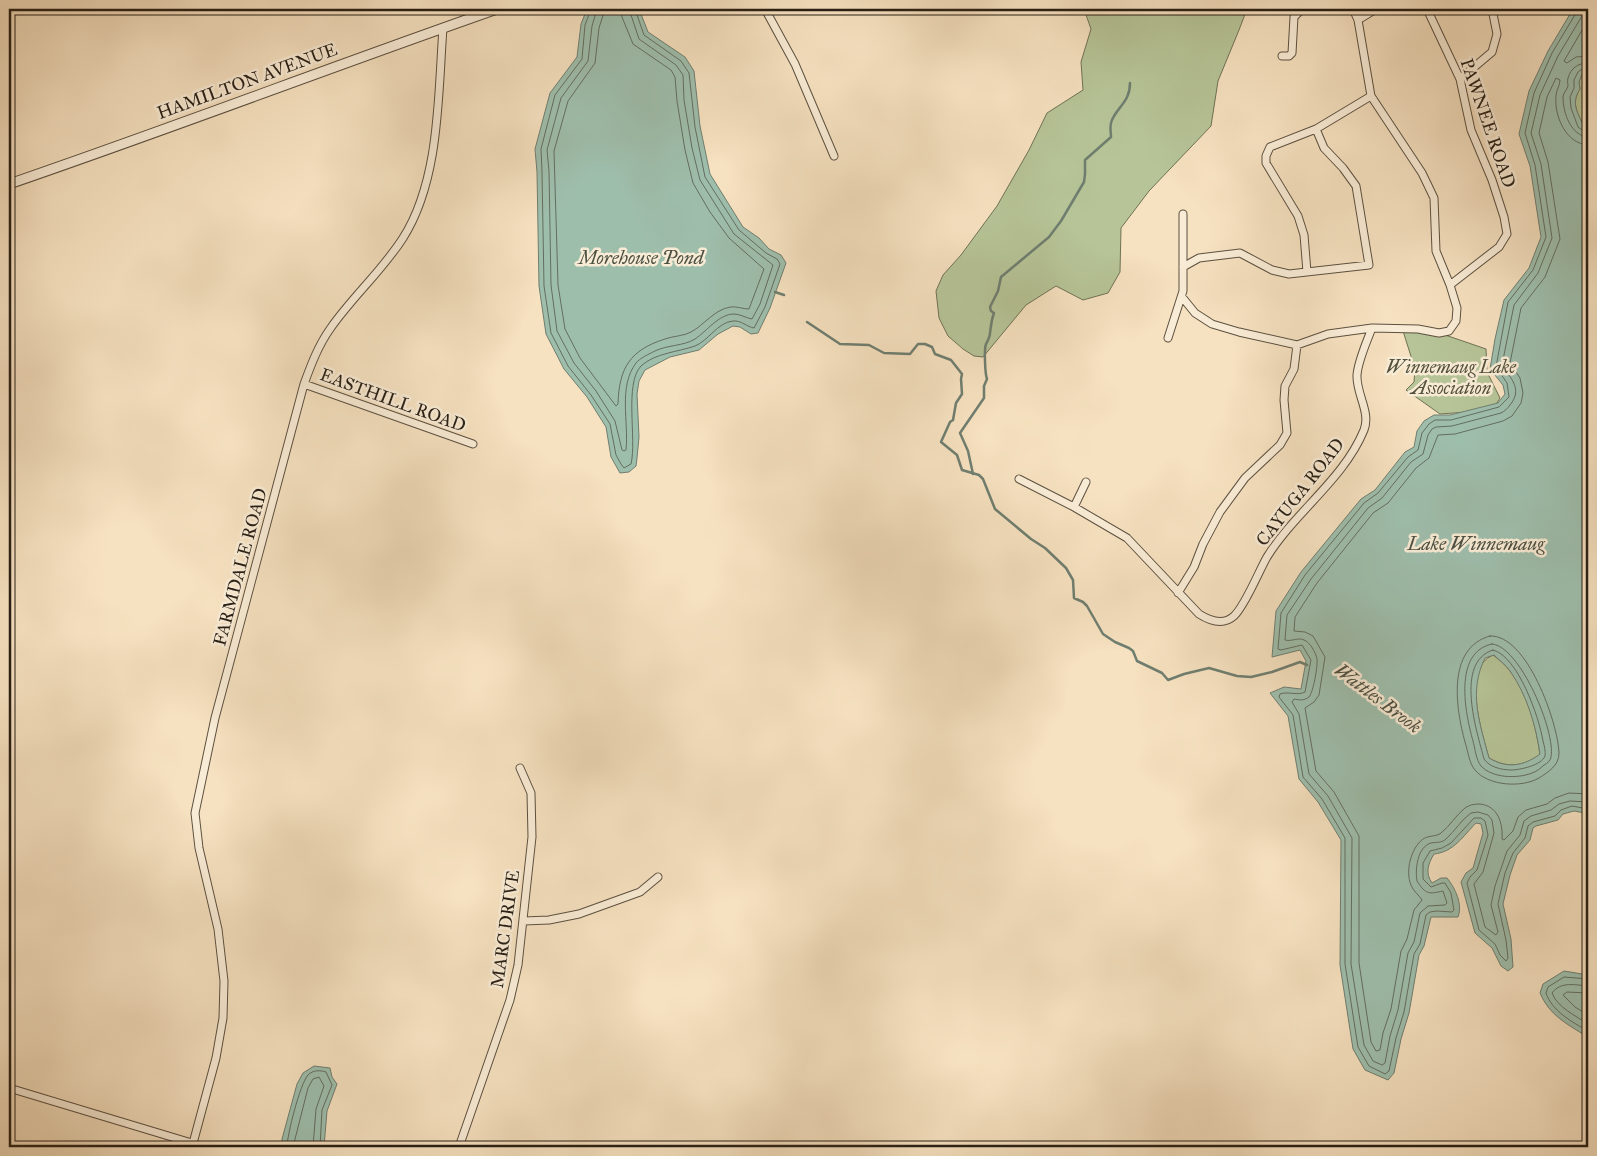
<svg xmlns="http://www.w3.org/2000/svg" width="1597" height="1156" font-family="'IM FELL Great Primer',serif">
<rect width="100%" height="100%" fill="#f6e1c0"/>
<filter id="stains"><feTurbulence type="fractalNoise" baseFrequency=".004" numOctaves="4"/><feColorMatrix values="0 0 0 0 .2 0 0 0 0 .09 0 0 0 0 .02 0 0 0 .5 -.17"/></filter>
<radialGradient id="worn" r=".72"><stop offset=".6" stop-color="#630" stop-opacity="0"/><stop offset="1" stop-color="#630" stop-opacity=".3"/></radialGradient>
<path fill="#b6c497" stroke="#6f7256" d="M1084,9H1247L1239,30L1218,81L1211,126L1149,191L1121,228L1120,272L1108,293L1083,300L1056,286L1026,305L983,357L974,356L963,349L948,336L939,318L936,291L943,275L961,255L997,206L1029,150L1047,113L1083,90L1081,62L1091,29Z
M1582,74L1588,75V127L1583,125C1577,111 1571,103 1580,89L1579,82Z
M1422,327L1486,349L1487,372L1500,398L1495,406L1467,412L1440,414L1406,390L1414,382L1415,369L1403,331Z
M1493,655C1499,660 1506,665 1510,671C1528,695 1536,726 1540,755C1523,766 1508,769 1489,758C1482,733 1461,668 1493,655Z"/>
<path fill="#9ebeac" stroke="#6f7e70" fill-rule="evenodd" d="M587,9H639L648,32L685,57L694,71L700,126L710,174L743,227L759,238L769,249L781,255L786,263L770,308L758,333L751,334L740,327L733,326L718,334L699,350L670,357L645,370L639,381L637,394L639,437L637,458L636,466L629,472L620,473L611,457L606,427L587,397L564,369L546,334L539,286L537,172L535,149L550,93L577,57L581,24Z
M1573,9H1588V75L1582,74L1579,82L1580,89C1571,103 1577,111 1583,125L1588,127V817L1585,813L1574,811L1563,814L1558,820L1536,826L1533,828L1530,840L1517,855L1510,875L1503,904L1511,939L1513,967L1508,971L1501,966L1492,948L1475,933L1461,882L1466,873L1473,868L1483,833L1481,824L1476,823C1463,836 1454,852 1434,854C1428,864 1425,873 1432,883L1441,878H1447C1455,888 1463,904 1458,917H1431L1424,946L1419,955L1409,1013L1401,1039L1394,1073L1388,1080L1365,1070L1353,1049L1340,965L1341,840L1318,802L1299,779L1288,716L1270,693L1284,687L1301,689L1306,661L1300,650L1272,657L1276,611L1301,572L1361,499L1375,490L1405,452L1414,447L1417,431L1424,421L1434,415H1450L1498,403L1505,394L1503,385L1490,369L1495,339L1504,300L1529,268L1541,237L1530,166L1519,134L1529,91L1548,51ZM1494,655C1499,660 1506,665 1510,671C1527,695 1536,726 1540,754C1524,766 1507,769 1489,758C1480,724 1468,692 1485,658Z
M1564,971L1588,975V1039L1586,1036C1567,1024 1549,1015 1540,993L1543,984Z
M314,1066L330,1068L332,1077L337,1084L327,1111L324,1147H282V1139L297,1084L303,1073Z"/>
<g fill="none" stroke-linecap="round" stroke-linejoin="round">
<path stroke="#636e60" stroke-width="1" d="M591,9L585,25L582,59L555,95L541,149L542,172L544,286L551,333L568,366L591,395L610,424L616,455L621,464L624,468L631,464C637,439 624,384 641,366C655,353 678,352 695,346C708,341 718,322 733,321C741,320 747,327 754,328L765,307L780,264L777,259L766,253L739,230L705,177L695,127L689,73L681,61L644,35L635,9
M597,9L592,26L588,61L561,98L547,150L549,171L551,285L557,331L574,363L596,391L615,421L622,450L624,451L626,450C629,422 618,387 636,363C640,358 649,354 655,351C667,345 684,346 695,339C707,331 719,314 734,314C740,314 746,318 752,319L760,304L773,265L734,234L700,180L692,148L684,100L683,75L676,65L639,39L629,9
M605,9L599,28L595,63L568,101L554,151L558,285L565,329L580,358L616,406L618,404C619,368 630,350 665,339C673,336 684,336 691,332C704,325 714,310 730,307C736,306 743,309 749,309L764,269L729,238L710,212L693,183L685,150L677,101L675,77L671,70L633,44L622,17L621,9
M1577,9L1576,13L1552,53L1534,93L1525,133L1535,165L1546,237L1533,270L1508,302L1496,367L1507,383L1509,397L1499,407L1451,420H1435L1429,424L1422,433L1418,450L1408,457L1378,493L1364,503L1305,575L1281,613L1278,649L1281,650L1302,645L1311,660L1305,692C1298,696 1288,691 1280,694L1279,697L1293,715L1303,777L1322,799L1345,838V964L1358,1047L1369,1066L1385,1074L1389,1071L1396,1038L1404,1012L1414,954L1420,944L1426,915L1430,912L1437,911L1452,912L1454,910L1451,893L1445,883H1442L1431,887L1423,879V863L1430,851L1442,848L1451,843L1474,818H1481L1485,821L1488,835L1477,870L1470,877L1467,883L1479,930L1495,944L1500,955L1506,961L1508,958L1506,940L1498,904L1505,873L1513,853L1525,838L1528,826L1533,822L1555,816L1561,810L1572,806L1588,809
M1583,9L1582,16L1558,56L1540,95L1531,133L1541,164L1552,238L1538,273L1514,305L1502,365C1511,379 1523,389 1510,405C1507,409 1505,411 1501,413L1452,426L1436,427L1432,429L1428,435L1423,454L1411,462L1382,498L1368,508L1311,579L1287,615L1285,640C1291,642 1298,637 1304,640C1310,642 1316,653 1317,659C1318,666 1313,693 1309,697C1304,701 1299,700 1294,699L1292,702L1299,714L1309,774L1328,796L1352,838L1351,964L1364,1045L1373,1061L1382,1065L1385,1063L1390,1036L1398,1010L1408,953L1414,942L1420,913L1428,906L1445,905L1447,903L1443,891C1429,894 1426,895 1417,881C1415,870 1417,847 1431,843C1437,842 1442,843 1446,839C1455,831 1461,820 1471,813L1478,812L1488,815L1492,820L1494,833L1483,872L1474,884L1485,927L1496,935L1498,932L1491,905L1495,886L1507,851L1520,835L1524,821L1531,816L1551,810L1559,804L1570,801L1588,802
M1588,20L1564,61L1567,63L1576,57L1588,56
M1588,63C1578,63 1571,68 1568,78C1567,81 1568,84 1568,86C1567,90 1563,93 1563,97C1563,113 1571,136 1588,137
M1588,70L1582,69L1578,72L1574,80V88L1570,97L1571,108L1578,127L1582,130L1588,131
M1588,145C1566,144 1554,116 1556,96C1556,90 1560,86 1560,80L1556,78L1547,97L1539,133L1548,162L1560,239L1545,277L1521,308L1510,363L1520,378L1523,393L1521,403L1512,416L1503,421L1455,434L1438,435L1429,458L1416,468L1388,503L1373,513L1317,583L1295,617L1294,631L1305,632L1313,636L1325,657L1319,695L1314,702L1305,708L1316,771L1334,792L1359,836V963L1371,1042L1376,1051L1380,1050L1383,1033L1391,1009L1401,951L1407,939L1414,910L1422,900C1419,895 1413,891 1411,885C1405,871 1411,848 1423,839C1429,835 1436,837 1441,833C1450,826 1456,815 1465,808C1469,805 1474,804 1480,804C1498,806 1503,823 1502,839L1504,840L1513,831L1518,817L1526,810L1547,804L1555,798L1569,793L1588,794
M1490,636C1527,634 1558,723 1559,753C1559,766 1548,772 1539,778C1522,788 1488,786 1475,770C1469,763 1468,751 1465,742C1456,709 1446,648 1490,636Z
M1492,644C1520,646 1556,732 1551,757C1550,761 1548,763 1544,765C1541,768 1536,772 1532,773C1517,779 1492,778 1481,766C1476,760 1475,748 1473,741C1465,713 1453,652 1492,644Z
M1493,650C1518,656 1539,717 1543,741C1544,745 1546,752 1545,756C1542,765 1520,770 1511,770C1502,770 1489,767 1484,759C1477,732 1454,662 1493,650Z
M1588,979L1564,977L1548,987L1546,993C1552,1011 1572,1022 1588,1031
M1588,986C1575,985 1561,981 1552,993C1557,1007 1576,1016 1588,1024
M1588,993L1567,992L1563,995L1575,1007L1588,1015
M287,1147C287,1135 300,1084 308,1075C313,1070 320,1070 326,1072L332,1085L322,1110L320,1147
M293,1147L308,1088L313,1079L319,1077L324,1086L316,1109L313,1147"/>
<path stroke="#6f7e70" stroke-width="2.5" d="M775,292L784,295
M807,322L840,344L869,345L884,353L910,354L918,344H925L932,347L935,354L951,360L962,374L961,379L962,394L956,403L953,420L950,422L941,442L957,455L962,470L979,475L983,479L995,509L1031,539L1045,548L1066,568L1073,580L1074,598L1083,602L1087,606L1103,634L1115,642L1129,648L1133,651L1137,661L1162,673L1168,680L1184,674L1209,668L1237,676L1251,677L1272,672L1300,662L1307,665
M973,474L968,451L960,433L984,398V386L987,379C985,374 984,349 986,344C988,340 990,337 990,333C991,326 991,321 994,313L991,311L990,307L998,291L1001,277L1049,237L1061,221L1084,182L1085,174V160L1111,137C1111,131 1109,126 1112,120C1118,106 1130,102 1130,83"/>
<g stroke="#5c5040" stroke-width="9">
<path id="minor" d="M765,9L795,64L834,156
M1427,9L1460,79L1471,130L1492,180L1504,217L1507,234L1499,247L1450,285
M1358,20L1376,9
M1282,56H1289L1292,53L1294,17L1302,9
M1460,79L1492,52L1497,34L1492,9
M1183,267L1199,258L1240,253L1272,270L1289,274L1369,265L1356,186L1343,168L1324,148L1316,129
M1307,272L1304,235L1298,216L1266,163V156L1270,147L1316,129L1371,96
M1182,297L1195,313L1212,324L1239,332L1297,345L1328,334L1372,328L1418,329L1439,333L1449,331L1456,321L1457,308L1450,285L1436,251L1434,198L1422,173L1371,96L1358,20L1353,9
M1168,338L1183,291V214
M304,384L473,444
M1019,479L1074,507L1127,538L1199,614C1210,621 1223,626 1234,616C1245,606 1259,571 1267,557C1295,512 1344,479 1364,430C1371,412 1356,394 1357,375C1358,361 1367,341 1372,328
M1074,507L1086,482
M1178,593L1194,567L1203,544L1220,512L1245,478L1280,445L1287,433L1284,400L1285,386L1294,369L1297,345
M524,921L549,920L579,914L640,892L658,877
M9,1088L205,1147
M192,1147L216,1058L223,1018L224,981L218,929L199,848L195,813L215,718L304,384C311,365 318,346 330,329C352,297 382,271 403,238C440,180 438,95 443,28
M459,1147L510,1000L518,965L532,837L531,793L520,768"/>
</g>
<g stroke="#5c5040" stroke-width="11">
<path id="tertiary" d="M9,184C172,128 334,66 497,9"/>
</g>
<use href="#minor" stroke="#f9ecd6" stroke-width="7"/>
<use href="#tertiary" stroke="#f9ecd6" stroke-width="9"/>
</g>
<g text-anchor="middle" dominant-baseline="central" stroke-width="5" stroke-linejoin="round" paint-order="stroke">
<g font-size="18" fill="#281f15" stroke="#f9ecd6">
<text transform="translate(247 81) rotate(-20)">HAMILTON AVENUE</text>
<text transform="translate(1488 123) rotate(71)">PAWNEE ROAD</text>
<text transform="translate(393 400) rotate(20)">EASTHILL ROAD</text>
<text transform="translate(1300 492) rotate(-52)">CAYUGA ROAD</text>
<text transform="translate(240 567) rotate(-75)">FARMDALE ROAD</text>
<text transform="translate(505 929) rotate(-82)">MARC DRIVE</text>
</g>
<g font-size="18" font-style="italic" fill="#53513c" stroke="#f9ecd6">
<text x="1451" y="367">Winnemaug Lake<tspan x="1451" dy="21">Association</tspan></text>
</g>
<g font-size="19" font-style="italic" fill="#4b4f42" stroke="#f9ecd6">
<text x="641" y="257">Morehouse Pond</text>
<text x="1476" y="543">Lake Winnemaug</text>
<text transform="translate(1378 698) rotate(37)">Wattles Brook</text>
</g>
</g>
<rect width="1597" height="1156" fill="none" stroke="#f6e1c0" stroke-width="30"/>
<rect x="10" y="10" width="1577" height="1136" fill="none" stroke="#281f15" stroke-width="2.5"/>
<rect x="15" y="15" width="1567" height="1126" fill="none" stroke="#281f15"/>
<rect width="100%" height="100%" filter="url(#stains)"/>
<rect width="100%" height="100%" fill="url(#worn)"/>
</svg>
